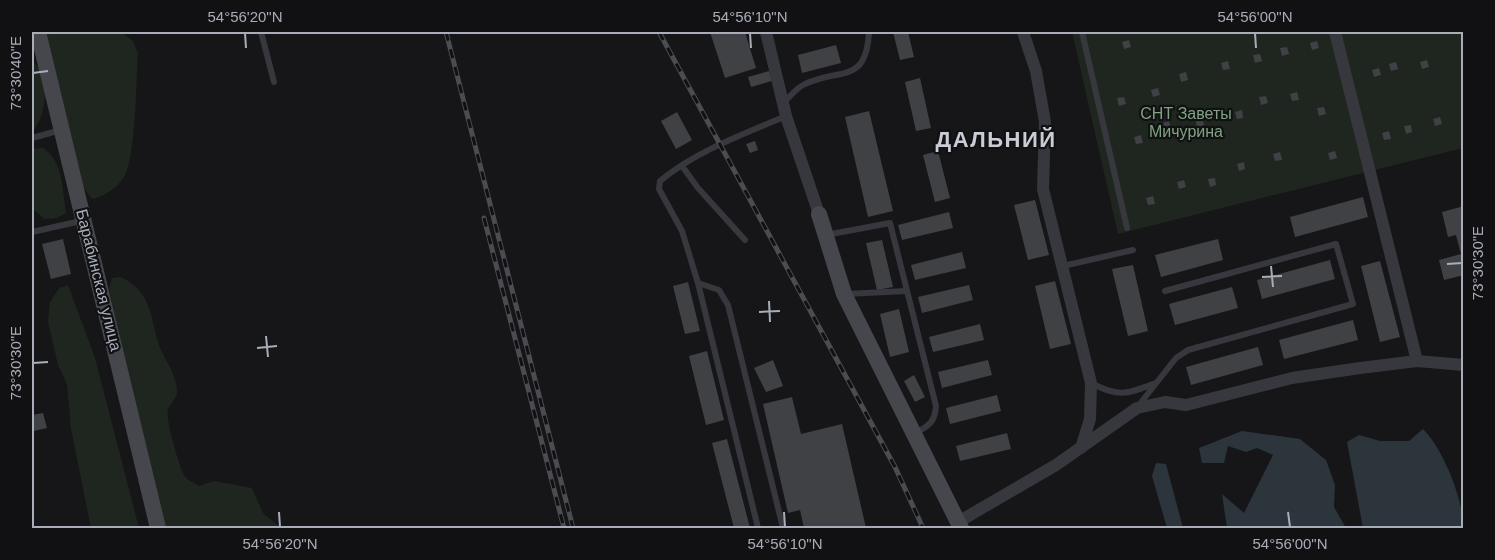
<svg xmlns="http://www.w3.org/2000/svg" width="1495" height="560" font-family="Helvetica,sans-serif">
<rect width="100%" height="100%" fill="#161618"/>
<path fill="#1e261f" d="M44,32H121L133,41L138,53C136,82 136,151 125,175C120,186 104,197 92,199L84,188Z
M1072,32H1463V148L1118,234Z
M32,61C50,73 48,118 32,131Z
M43,148C64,162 62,190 66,213L57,218L44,219L32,208V149Z
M121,277C155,294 149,320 161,350C167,363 178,378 177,393C176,399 171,403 168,409C165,419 179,465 184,475C187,480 194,483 199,486L214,481L252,488L263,513L281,528H166L141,437L109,288L112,278Z
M68,285L95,358L139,528H91L71,429L67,384L58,365L48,321L50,302L59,288Z"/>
<path fill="#2c353c" d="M1423,429C1443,449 1464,500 1463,528H1363L1347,442L1359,435L1380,441H1409Z
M1242,431L1300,439L1326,460L1335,485L1334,507L1346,528H1227L1222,494L1244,513L1273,455L1257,448L1246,452L1228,446L1224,463H1202L1199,448Z
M1156,463L1166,464L1183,528H1167L1152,476Z"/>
<path fill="#404145" d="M710,32H745L756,68L725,78Z
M893,32H908L914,57L900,60Z
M1129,40L1131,47L1124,49L1122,42Z
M1317,41L1319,48L1312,50L1310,43Z
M836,45L841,63L802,73L798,55Z
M1287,47L1289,54L1282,56L1280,48Z
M1260,54L1262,61L1255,63L1253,55Z
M1427,60L1429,67L1422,69L1420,62Z
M1228,61L1230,69L1223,70L1221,63Z
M1396,62L1398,69L1391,71L1389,64Z
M1379,68L1381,75L1374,77L1372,70Z
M769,71L772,81L751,87L748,77Z
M1186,72L1188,80L1181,82L1179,74Z
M920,78L931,128L916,131L905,82Z
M1158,88L1160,95L1153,97L1151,90Z
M1297,92L1299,100L1292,101L1290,94Z
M1266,96L1268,103L1261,105L1259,97Z
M1124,97L1126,104L1119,106L1117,98Z
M1324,107L1326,114L1319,116L1317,108Z
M1242,110L1243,118L1237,119L1235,112Z
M869,111L893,211L868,217L845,117Z
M677,112L692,140L676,149L661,121Z
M1202,117L1204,125L1197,127L1195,119Z
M1440,117L1442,124L1435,126L1433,119Z
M1169,121L1171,129L1165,130L1163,123Z
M1411,125L1412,132L1406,134L1404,126Z
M1389,131L1391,139L1384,140L1382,133Z
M1141,135L1143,143L1136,144L1134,137Z
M755,141L758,150L750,153L746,144Z
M938,151L950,198L935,202L923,155Z
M1335,151L1337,158L1330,160L1328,153Z
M1280,152L1282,160L1275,161L1273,154Z
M1244,162L1245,169L1239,171L1237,164Z
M1215,178L1216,185L1210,187L1208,179Z
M1184,180L1186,187L1179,189L1177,182Z
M1153,196L1155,204L1148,205L1146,198Z
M1363,197L1368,217L1295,237L1290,217Z
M1035,200L1049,255L1028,260L1014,205Z
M1464,206V275L1444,280L1439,260L1461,254L1456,235L1448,237L1442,212Z
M949,212L953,228L902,240L898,225Z
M63,239L71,274L51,279L42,244Z
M1218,239L1223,260L1161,277L1155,255Z
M882,240L893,287L877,290L866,243Z
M962,252L966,268L915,280L911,265Z
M1330,260L1335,279L1262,299L1257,280Z
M1380,261L1400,337L1380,342L1361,266Z
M1133,265L1148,331L1128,336L1112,269Z
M1055,281L1071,344L1050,349L1035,286Z
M688,282L700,331L685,334L673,286Z
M969,285L973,300L922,313L918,297Z
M1232,287L1238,308L1175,325L1169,304Z
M899,309L909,352L890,357L880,314Z
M1353,320L1358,340L1284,359L1279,340Z
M980,324L984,340L933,352L929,337Z
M1258,347L1263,365L1191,385L1186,367Z
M707,351L724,420L706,425L689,356Z
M773,360L783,386L766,392L754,368Z
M988,360L992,375L942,388L938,372Z
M914,375L925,397L915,402L904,381Z
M997,395L1001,411L950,424L946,408Z
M792,397L801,434L842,424L866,528H804L800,510L788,513L763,404Z
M43,413L47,428L34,431L32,415Z
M1007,433L1011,449L960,461L956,446Z
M727,439L750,528H734L712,443Z"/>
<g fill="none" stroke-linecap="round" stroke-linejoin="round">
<path stroke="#37383d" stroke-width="6" d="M261,32L274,82
M1082,32L1127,228
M783,103C790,97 797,87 805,84C841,67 866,85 869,32
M32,138L61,130
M682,166L698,188L745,240
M32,232L81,221
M826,235L890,223L936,406C935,423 928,426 914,434
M1063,266L1133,250
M698,283L719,290L728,305L783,528
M845,294L907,291
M1091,383C1119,398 1127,394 1156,383
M1139,405L1176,358L1188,350L1353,304L1336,244L1165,291
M758,528L698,283L682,231L659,189L660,181C696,151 744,134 786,116"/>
<path stroke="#37383d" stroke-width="12" d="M766,32L786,116L819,214
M1023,32L1036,71L1045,122L1043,189L1091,383L1090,419L1081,448
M1335,32L1417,361
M958,522L1056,465L1137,408L1165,402L1186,405L1292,378L1360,368L1417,361L1464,365"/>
<path stroke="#45474d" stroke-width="16" d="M38,32L158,528
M819,214L844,294L961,528"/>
<g stroke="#4a4c52" stroke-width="5">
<path id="rail" d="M446,32L573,528
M659,32L895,467L923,528
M484,218L564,528"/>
</g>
<use href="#rail" stroke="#111113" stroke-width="3" stroke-dasharray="9" stroke-linecap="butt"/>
</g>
<path fill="none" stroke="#a8adb8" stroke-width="2" d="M245,33L246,48M750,33L751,48M1255,33L1256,48M33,73L48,71M1447,264L1462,263M1271,266L1273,287M1262,277L1282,276M769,301L770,322M759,312L780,311M266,336L268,357M257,348L277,346M33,363L48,362M279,512L280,527M784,512L785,527M1288,512L1290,527"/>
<g text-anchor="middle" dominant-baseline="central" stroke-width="4.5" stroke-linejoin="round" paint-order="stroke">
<g font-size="16" fill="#7fa381" stroke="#111113">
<text x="1186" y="113">СНТ Заветы<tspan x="1186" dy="18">Мичурина</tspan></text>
</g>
<g font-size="16" fill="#a8adb8" stroke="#111113">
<text transform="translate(99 280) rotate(76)">Барабинская улица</text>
</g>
<g font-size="22" font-weight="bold" letter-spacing="1.5" fill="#c9ccd4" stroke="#111113">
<text x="996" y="139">ДАЛЬНИЙ</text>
</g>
</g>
<rect width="1495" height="560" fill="none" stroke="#111113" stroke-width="66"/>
<rect x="33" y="33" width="1429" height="494" fill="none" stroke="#a8adb8" stroke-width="2"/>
<g font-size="15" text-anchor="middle" fill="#a8adb8">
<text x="245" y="22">54°56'20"N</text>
<text x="750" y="22">54°56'10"N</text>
<text x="1255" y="22">54°56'00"N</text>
<text transform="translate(16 73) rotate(-90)" y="5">73°30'40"E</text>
<text transform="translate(1478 263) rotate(-90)" y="5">73°30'30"E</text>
<text transform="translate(16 363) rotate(-90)" y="5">73°30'30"E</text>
<text x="280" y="549">54°56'20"N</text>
<text x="785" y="549">54°56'10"N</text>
<text x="1290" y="549">54°56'00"N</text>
</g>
</svg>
